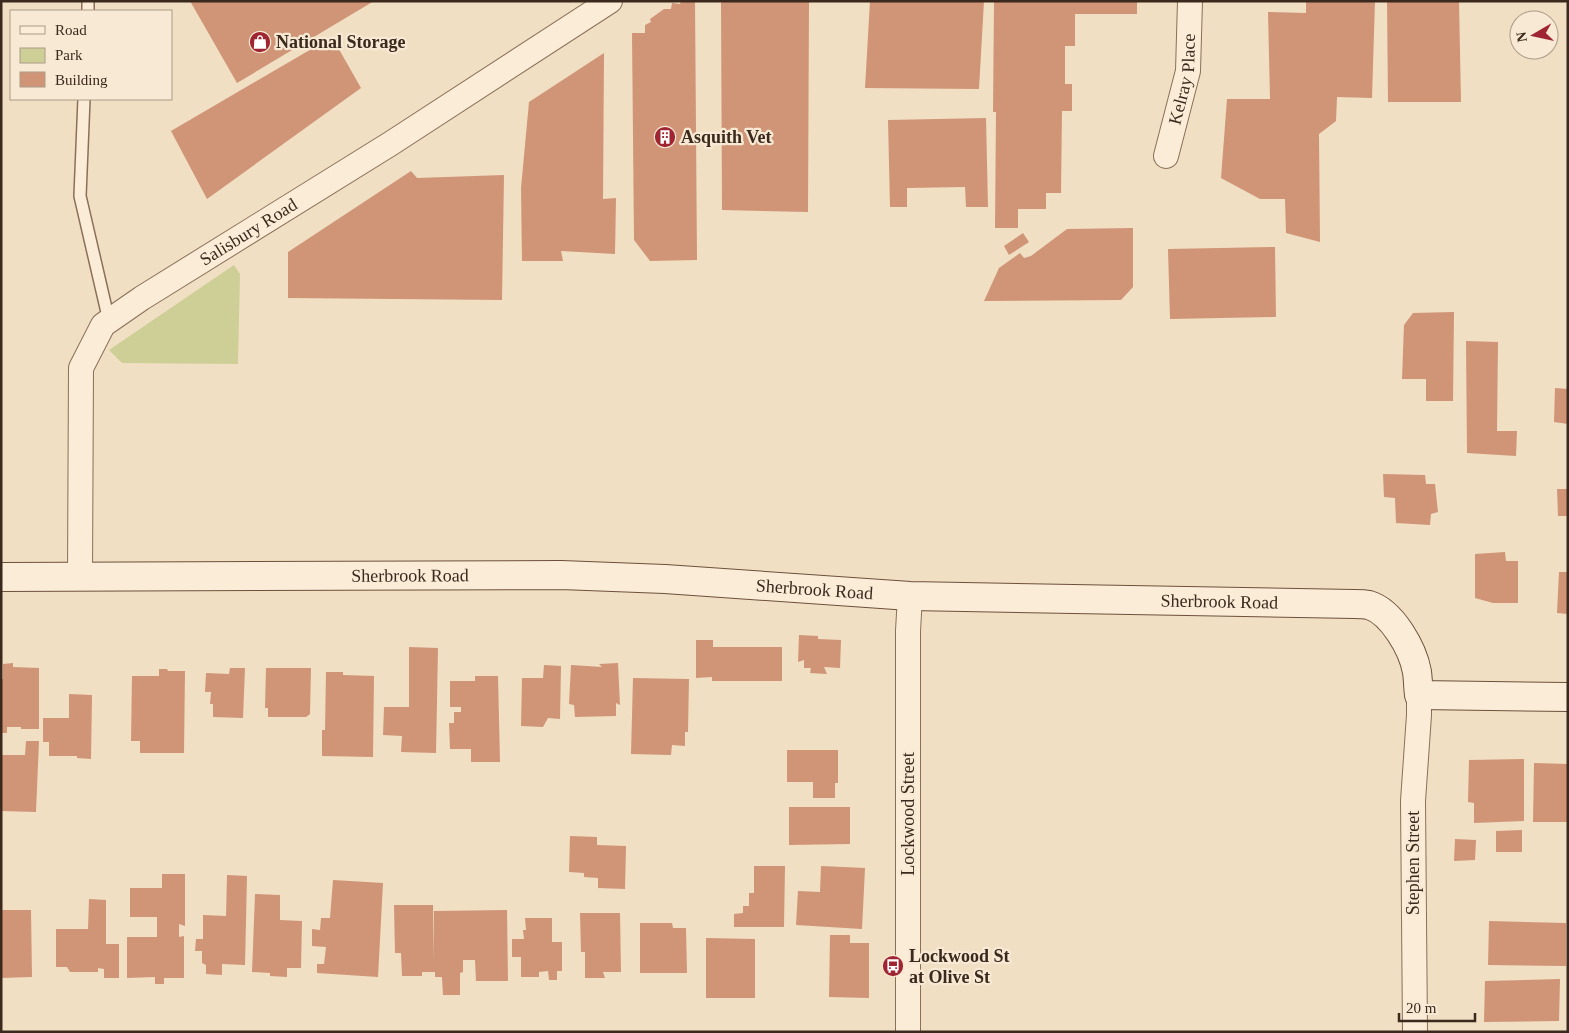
<svg xmlns="http://www.w3.org/2000/svg" width="1569" height="1033" font-family="Georgia,serif">
<rect width="100%" height="100%" fill="#f0dfc3"/>
<path fill="#cecf96" d="M234,265L240,274L238,364L122,363L109,350Z"/>
<path fill="#d09477" d="M190,1H374L237,83Z
M681,1H695L697,260L650,261L634,240L632,33H645V25L651,22L650,19L664,9H671L672,3L680,4Z
M721,1H809L808,212L722,210Z
M870,1H984L979,89L865,88Z
M994,1H1137V14H1075V46H1065V84H1072V111H1062L1061,193H1046V209H1018V228H995L996,112H993Z
M1306,1H1375L1372,98L1337,97L1336,121L1319,134L1320,242L1286,233L1285,199H1260L1221,178L1227,99H1270L1268,12L1306,13Z
M1387,1H1459L1461,102H1388Z
M332,37L361,88L207,199L171,131Z
M604,53L603,199L616,198L615,254L561,251L563,261H522L521,188L529,102Z
M986,118L988,207H966L965,187L907,188V207H890L888,120Z
M411,171L417,178L504,175L502,300L288,298V252Z
M1133,228V287L1121,300L984,301L999,268L1020,253L1024,258L1031,256L1067,229Z
M1023,233L1029,242L1009,255L1004,246Z
M1275,247L1276,317L1170,319L1168,249Z
M1454,312L1453,401H1426V379H1402L1404,325L1413,313Z
M1466,341L1498,342L1497,431H1517L1516,456L1467,453Z
M1555,388L1568,389V424L1554,422Z
M1383,474L1425,475L1426,484H1435L1438,512L1431,514L1430,525L1396,523L1395,498L1384,497Z
M1557,489H1568V516H1558Z
M1505,552L1506,561H1518V603H1493L1475,598V554Z
M1559,572H1568V614L1557,613Z
M799,635L818,636V639L841,640L840,668L824,667L827,674L810,673L811,668H804V660L798,662Z
M696,640H713V647H782V681H712V677L696,678Z
M409,647L438,648L436,753L401,752L402,736L383,735L384,707H409Z
M13,663V667L39,668V729H21V727H7V733H1V679H3V664Z
M618,663L620,705L616,703V716L575,717L574,705L569,704L571,665L602,667L599,664Z
M544,665L561,666L560,719L548,718L543,727L521,726L522,678H543Z
M230,668H245L243,718L213,717V704H210L211,692H205L206,673L229,674Z
M266,668H311L310,714L306,717H268V708H265Z
M159,669H167L168,671H185L184,753H140V741H131L132,676H159Z
M326,672H343V675L374,676L373,757L322,756V730H325Z
M475,676H498L500,762H471V749H450L449,723H454V712H461V707H450V681H475Z
M633,678L689,679L688,732H685V746L672,745L671,755L631,754Z
M69,694L92,695L91,759L77,758V756H49V742H43V718H69Z
M26,741H39L36,812L1,811L2,755H25Z
M787,750H838V783H835V798H813V782H787Z
M1524,759V821L1474,823V803L1468,802L1469,760Z
M1534,763L1568,764V822H1533Z
M789,807H850V844L789,845Z
M1522,830V852H1496V831Z
M570,836L597,837V845L626,846L625,889L598,888V878L584,877V873L569,872Z
M1455,839L1476,840L1475,860L1454,861Z
M754,866H785L784,927H734V914L743,913V906H749V893H754Z
M821,866L865,868L862,929L796,925L798,891L820,892Z
M162,874H185V926L179,924V937L184,936V978H164V984H155V977L127,978V937H157V917H130V888H162Z
M227,875L247,876L245,965L222,964V975L206,974V965L202,963V951H195L196,939H203V915L226,916Z
M333,880L383,883L378,977L317,973V964H324L326,947L312,946V929L320,930L321,918H330Z
M255,894L280,895V920L302,921L301,968H287V977L270,976V973L252,972Z
M89,899L106,900V944H119V978H104V969L98,968V972H70L67,967H56V929H88Z
M394,905H433L434,962V911L507,910L508,981H476L475,960H463V972L460,973V995H443L442,977H435V972H422V976H402L401,953H395Z
M1,910H31L32,977L1,978Z
M580,913H620L621,972H603L605,978H585V952H581Z
M525,918H552V942H562V971H557V980H549L548,971L539,972V977H521V957H512V939H524L523,930H526Z
M1489,921L1566,923V966L1488,965Z
M640,923H672L673,928H686L687,973H640Z
M830,935H850V943H869V998L829,997Z
M706,938L755,939V998H706Z
M1560,979L1559,1021L1484,1022L1485,981Z"/>
<g fill="none" stroke-linecap="round" stroke-linejoin="round">
<g stroke="#8b6f59" stroke-width="14">
<path id="lane" d="M88,11V1
M84,99L80,196L109,321"/>
</g>
<g stroke="#8b6f59" stroke-width="26">
<g id="street">
<path id="s1" d="M1166,156L1188,71L1190,1"/>
<path id="s2" d="M80,576L81,368L103,325L142,298L390,144L610,1"/>
<path d="M908,1032V631L910,596"/>
<path d="M1415,1032L1413,801L1419,715V695"/>
</g>
</g>
<g stroke="#6d503c" stroke-width="30">
<g id="secondary">
<path id="s3" d="M1,577L561,575L665,579L910,596L1354,604C1358,604 1364,604 1369,605C1392,612 1413,649 1417,672C1418,679 1418,687 1419,695L1568,697"/>
</g>
</g>
<use href="#lane" stroke="#faecd7" stroke-width="11"/>
<use href="#street" stroke="#faecd7" stroke-width="24"/>
<use href="#secondary" stroke="#faecd7" stroke-width="28"/>
</g>
<defs>
<g id="shop-disc" transform="scale(1.125)"><circle r="9.5" fill="#9e2531" stroke="#f7e9d3"/><path d="M-5-2.5h2.3a2.7 3.5 0 0 1 5.4 0H5L5.5 6h-11ZM-1.5-2.5h3a1.5 2.3 0 0 0-3 0Z" fill="#fff"/></g>
<g id="building-disc" transform="scale(1.125)"><circle r="9.5" fill="#9e2531" stroke="#f7e9d3"/><path d="M-4-6H4V6H1V3H-1V6H-4ZM-2.5-4.3h1.7v1.8h-1.7ZM.8-4.3h1.7v1.8H.8ZM-2.5-1h1.7V.8h-1.7ZM.8-1h1.7V.8H.8Z" fill="#fff"/></g>
<g id="bus-disc" transform="scale(1.125)"><circle r="9.5" fill="#9e2531" stroke="#f7e9d3"/><path d="M-5-6H5V4H4V6H2V4H-2V6H-4V4H-5ZM-3.5-4V0h7V-4ZM-3.5 1.2v1.5H-2V1.2ZM2 1.2v1.5H3.5V1.2Z" fill="#fff"/></g>
</defs>
<g fill-rule="evenodd">
<use href="#shop-disc" x="260" y="42"/>
<use href="#building-disc" x="665" y="137"/>
<use href="#bus-disc" x="893" y="966"/>
</g>
<g text-anchor="middle" dominant-baseline="central" stroke-width="4.5" stroke-linejoin="round" paint-order="stroke">
<g font-size="18" font-weight="bold" fill="#3b291d" stroke="#f7e9d3" text-anchor="start">
<text x="276" y="42">National Storage</text>
<text x="681" y="137">Asquith Vet</text>
<text x="909" y="956">Lockwood St<tspan x="909" dy="21">at Olive St</tspan></text>
</g>
<g font-size="18" fill="#3b291d" stroke="#f7e9d3">
<text stroke="none"><textPath href="#s1" startOffset="79">Kelray Place</textPath></text>
<text stroke="none"><textPath href="#s2" startOffset="429">Salisbury Road</textPath></text>
<text stroke="none"><textPath href="#s3" startOffset="409">Sherbrook Road</textPath></text>
<text stroke="none"><textPath href="#s3" startOffset="814">Sherbrook Road</textPath></text>
<text stroke="none"><textPath href="#s3" startOffset="1219">Sherbrook Road</textPath></text>
<text transform="translate(908 814) rotate(-90)">Lockwood Street</text>
<text transform="translate(1413 863) rotate(-90)">Stephen Street</text>
</g>
</g>
<rect width="1569" height="1033" fill="none" stroke="#3b291d" stroke-width="5"/>
<rect x="10" y="10" width="162" height="90" fill="#f7e9d3" stroke="#ac9c8a"/>
<rect x="20" y="26" width="25" height="8" fill="#faecd7" stroke="#ac9c8a"/>
<text x="55" y="35" font-size="15" fill="#3b291d">Road</text>
<rect x="20" y="48" width="25" height="15" fill="#cecf96" stroke="#ac9c8a"/>
<text x="55" y="60" font-size="15" fill="#3b291d">Park</text>
<rect x="20" y="72" width="25" height="15" fill="#d09477" stroke="#ac9c8a"/>
<text x="55" y="85" font-size="15" fill="#3b291d">Building</text>
<g transform="translate(1534 35) rotate(261)"><circle r="24" fill="#f7e9d3" stroke="#ac9c8a"/>
<path d="M0-4L9 19L0 12L-9 19Z" fill="#9e2531"/>
<text y="-8" font-size="14" font-weight="bold" text-anchor="middle" fill="#3b291d">N</text>
</g>
<path d="M1399 1013v8h76v-8" fill="none" stroke="#3b291d" stroke-width="2.5"/>
<text x="1406" y="1013" font-size="15" fill="#3b291d" stroke="#f7e9d3" stroke-width="4" paint-order="stroke">20 m</text>
</svg>
